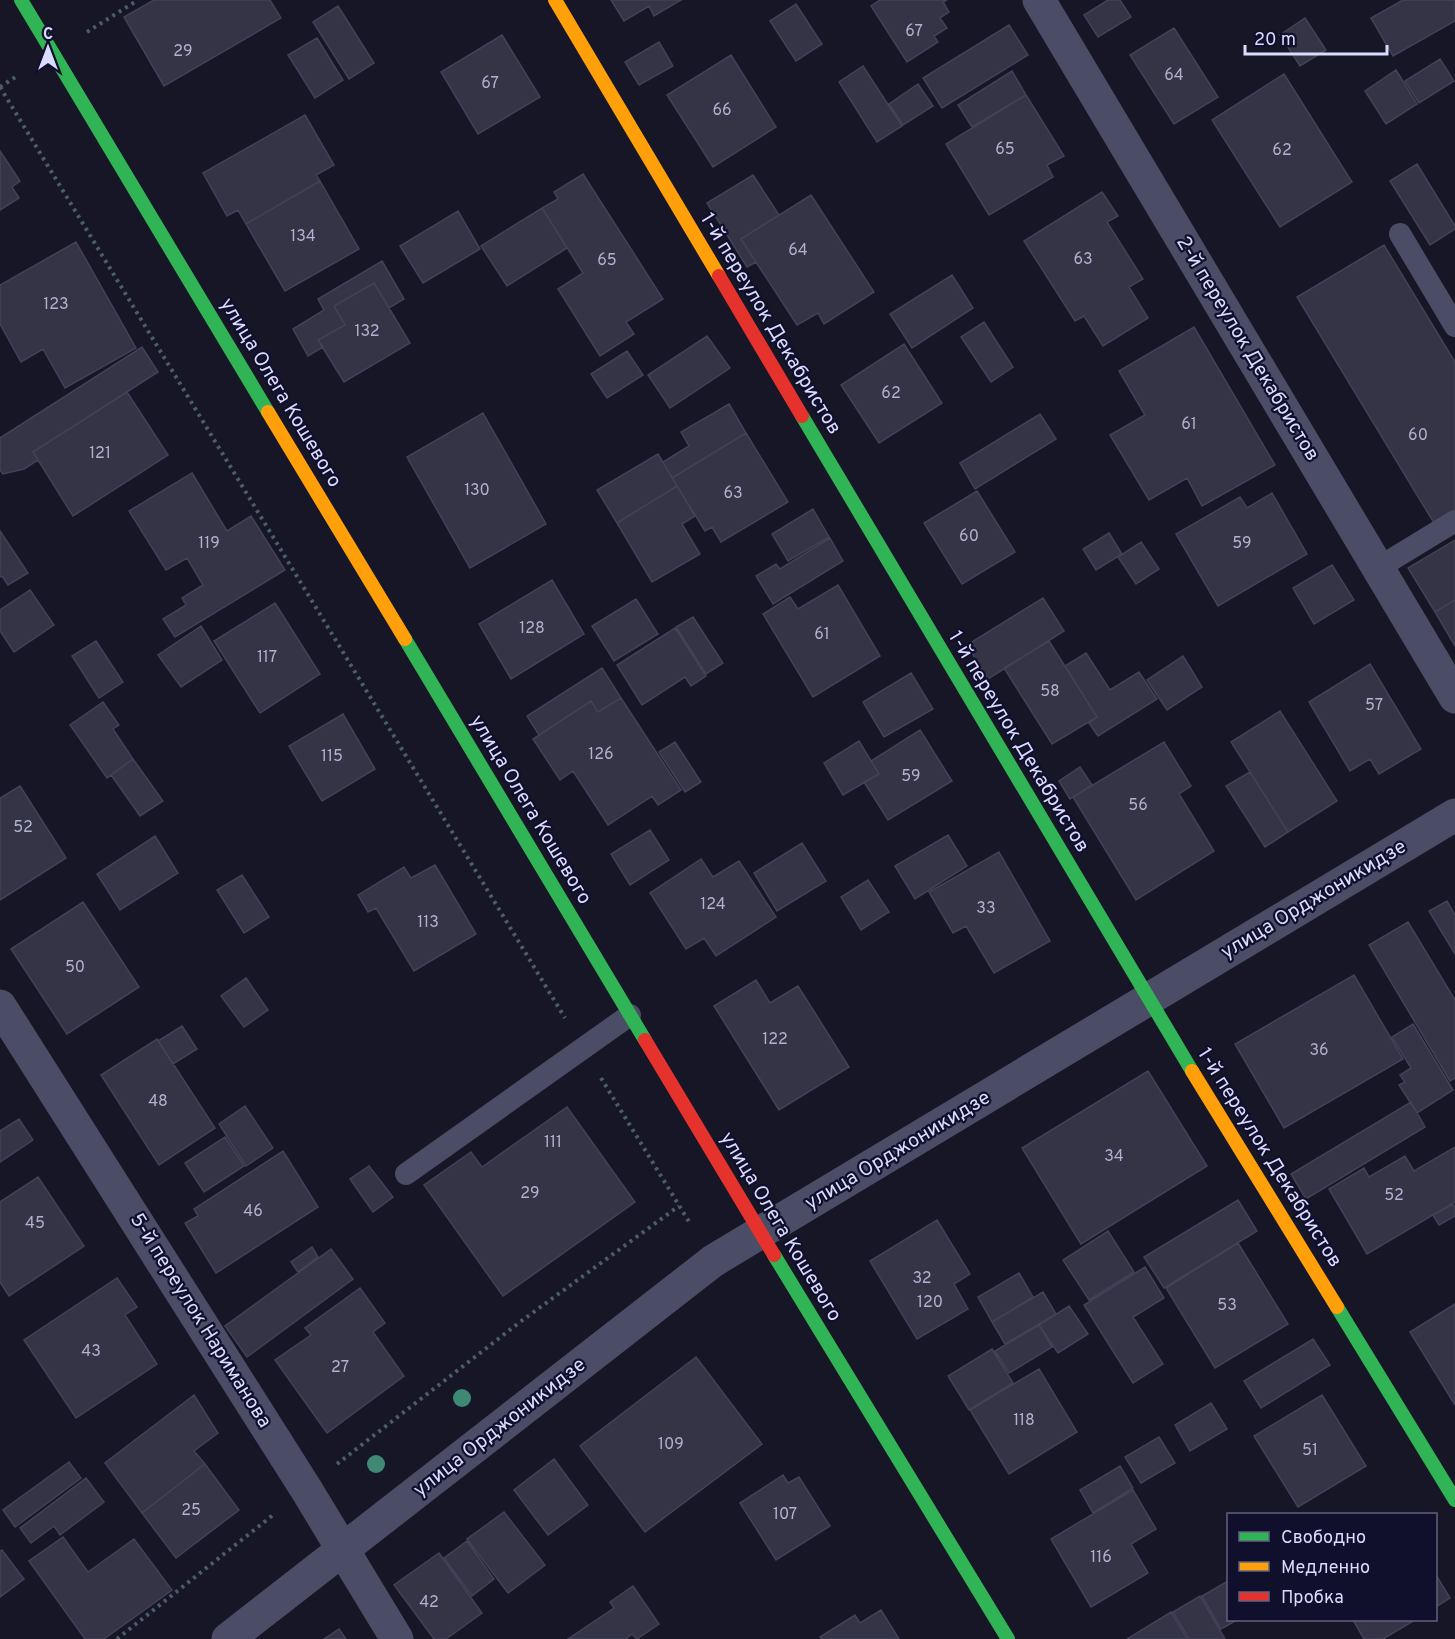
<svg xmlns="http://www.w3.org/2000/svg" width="1455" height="1639" font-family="Overpass,sans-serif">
<rect width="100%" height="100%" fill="#171626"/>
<path fill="#353447" stroke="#424158" stroke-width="1.5" d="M154,0H270L281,18L164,86L124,17Z
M611,0H681L654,16L649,6L624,21Z
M880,0H947L943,2L949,12L940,18L947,28L934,36L938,42L907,62L871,6Z
M1108,0H1120L1131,17L1098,37L1084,15Z
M1403,0H1455V21L1393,56L1371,18Z
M796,4L822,44L796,61L770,21Z
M338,6L374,63L349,79L313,22Z
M1305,18L1326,50L1300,66L1280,35Z
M1009,25L1028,55L942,108L923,78Z
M1174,28L1218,97L1174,124L1130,55Z
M502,35L540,97L478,134L441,72Z
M317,38L343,80L315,98L288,55Z
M659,42L673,66L639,85L625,62Z
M731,55L776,127L713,167L667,95Z
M1440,59L1454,81L1419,103L1405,81Z
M863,66L902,126L877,142L839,82Z
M1396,70L1417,104L1386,124L1365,91Z
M1012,71L1026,95L972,127L958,105Z
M1284,74L1352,182L1280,227L1212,120Z
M918,84L933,106L903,125L889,104Z
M1026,95L1064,156L1047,165L1053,177L989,215L946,144Z
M305,115L334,165L316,175L320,181L246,224L238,210L227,216L203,173Z
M0,151L20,181L12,187L19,198L0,210Z
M1417,164L1455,226V229L1430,245L1390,181Z
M583,174L663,299L626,322L634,334L600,356L558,289L583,273L542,208L558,199L554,192Z
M753,175L779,215L741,239L756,262L747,267L707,203Z
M320,181L359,249L285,291L246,224Z
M1102,192L1118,216L1107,222L1143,279L1129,287L1148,318L1103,346L1084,316L1075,321L1024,241Z
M811,195L874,292L824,324L818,313L797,325L741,239Z
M542,208L567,248L507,286L481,246Z
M458,211L480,249L423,283L400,246Z
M76,242L136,348L65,388L43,349L21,362L0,324V285Z
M1384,245L1455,362V510L1434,523L1297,297Z
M382,261L404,299L389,308L374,283L334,306L345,325L318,340L323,347L308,356L293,329L324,310L318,299Z
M952,275L973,308L912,348L890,314Z
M374,283L410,343L344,382L318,340L345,325L334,306Z
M984,322L1013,367L991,382L961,337Z
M1194,327L1275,465L1202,506L1187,478L1149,500L1110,435L1145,415L1119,371Z
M707,336L730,368L670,408L648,375Z
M904,344L942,403L879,443L841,385Z
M142,347L158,372L33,452L38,460L24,469L3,474L0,470V438Z
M627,351L643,375L607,398L591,374Z
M127,392L168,455L73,516L33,452Z
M729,404L746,433L672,478L663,462L689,446L681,432Z
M483,413L546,524L470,568L407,457Z
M1040,414L1056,439L975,489L960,463Z
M746,433L788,502L721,542L712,527L705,531L672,478Z
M658,454L677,486L617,523L597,490Z
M192,473L227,531L251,516L285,570L175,637L163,619L186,605L182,598L203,585L187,558L166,570L129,511Z
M677,486L695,516L682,524L700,554L652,582L617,523Z
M977,491L1015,552L962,584L924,523Z
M1272,493L1307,554L1218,606L1176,534L1240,497L1247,508Z
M813,509L829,537L788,561L772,534Z
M0,531L28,573L8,585L2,576L0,577Z
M1109,533L1122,554L1096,570L1083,549Z
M830,538L843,561L773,604L756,576L776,564L780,569Z
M1455,540V600L1435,612L1408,568Z
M1141,542L1159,569L1136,584L1118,557Z
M1332,565L1354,600L1314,624L1293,588Z
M552,580L584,634L511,679L479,624Z
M838,585L880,656L813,697L763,614L790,597L798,609Z
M30,590L54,625L14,652L0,631V610Z
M1043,598L1064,631L988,679L967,645Z
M636,599L658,634L614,661L592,626Z
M1455,600V646L1435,612Z
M275,603L320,674L260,713L214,641Z
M693,617L723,663L706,674L676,627Z
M201,626L222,660L181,687L158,655Z
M675,628L706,676L691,686L685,677L642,705L617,665Z
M96,641L123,682L99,698L72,656Z
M1049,641L1097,717L1052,744L1004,668Z
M1086,653L1110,690L1139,672L1157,699L1098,736L1089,723L1097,717L1065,666Z
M1183,656L1202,687L1167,710L1147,680Z
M1370,664L1421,749L1379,774L1370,759L1350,771L1309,702Z
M602,668L621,698L598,712L591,701L539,735L527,716Z
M911,673L933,709L884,737L863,702Z
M621,698L681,790L658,805L652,796L608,825L573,771L560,780L533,739L591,701L598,712Z
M103,702L119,725L113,729L133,759L107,778L70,725Z
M1280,711L1337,801L1288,832L1231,742Z
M343,714L375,769L322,801L289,746Z
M920,730L952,781L888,820L864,782L879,774L871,761Z
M859,741L879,774L843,795L824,763Z
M675,742L701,782L685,792L659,752Z
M1164,742L1191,786L1179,794L1214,851L1136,900L1073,797Z
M133,759L163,801L140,816L111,775Z
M1080,767L1092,785L1070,799L1059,781Z
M1250,772L1288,832L1265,847L1226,786Z
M20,786L66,858L0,900V798Z
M650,830L669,860L630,885L611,854Z
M948,835L967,866L915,899L895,866Z
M155,836L178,873L120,910L97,874Z
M802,843L826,881L777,911L754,873Z
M999,852L1050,941L994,973L966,926L953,933L929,892Z
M701,859L713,877L739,861L776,917L716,956L704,938L686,949L650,893Z
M435,865L476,934L414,971L376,908L368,912L358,895L404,867L411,878Z
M242,875L269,917L244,933L217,890Z
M868,880L889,912L861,930L841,897Z
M1447,901L1455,915V954L1429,911Z
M83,902L139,987L67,1034L11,949Z
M1408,922L1455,1000V1078L1450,1081L1369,945Z
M1354,975L1403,1059L1284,1128L1235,1044Z
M246,978L268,1010L244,1027L221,996Z
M756,980L770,1003L798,986L849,1067L779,1110L714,1006Z
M1413,1024L1453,1090L1417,1113L1399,1085L1405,1082L1400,1075L1411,1068L1392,1037Z
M182,1026L197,1049L173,1064L158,1041Z
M157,1039L215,1128L159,1165L101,1075Z
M1148,1071L1207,1166L1081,1244L1022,1148Z
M1411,1102L1425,1127L1306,1199L1291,1174Z
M245,1106L273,1148L246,1166L219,1124Z
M567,1107L635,1202L503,1296L424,1185L471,1152L482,1167Z
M19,1119L33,1140L0,1162V1131Z
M225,1137L244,1166L204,1192L185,1163Z
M1455,1147V1202L1367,1254L1329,1189L1364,1168L1369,1177L1405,1156L1414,1171Z
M283,1151L318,1207L216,1273L185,1223L198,1216L194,1209Z
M369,1166L393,1197L373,1212L350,1179Z
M38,1177L84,1246L9,1296L0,1282V1202Z
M1238,1200L1257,1231L1164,1288L1144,1257Z
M1453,1204L1455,1208V1216L1439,1225L1433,1215Z
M937,1220L970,1274L954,1284L968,1309L917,1339L870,1261Z
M1108,1231L1134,1272L1089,1300L1063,1260Z
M1238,1243L1288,1324L1215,1368L1166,1288Z
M312,1247L318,1257L298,1272L291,1262Z
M331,1249L353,1279L247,1357L225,1326Z
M1145,1267L1164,1298L1133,1317L1163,1364L1133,1383L1084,1305Z
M1019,1273L1033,1297L992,1322L978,1297Z
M117,1278L137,1307L125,1315L157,1364L76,1418L24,1340Z
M360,1288L385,1323L373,1332L404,1376L327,1433L275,1360L311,1335L305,1328Z
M1043,1292L1056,1314L1005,1344L992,1322Z
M1455,1304V1405L1410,1332Z
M1069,1306L1088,1334L1058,1353L1039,1325Z
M1039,1325L1052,1347L1009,1373L995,1351Z
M1313,1339L1330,1365L1261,1408L1244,1381Z
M992,1349L1013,1383L969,1410L948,1376Z
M696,1357L762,1444L645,1532L580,1446Z
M1039,1369L1077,1432L1009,1474L970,1410Z
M194,1395L218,1433L194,1451L205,1464L142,1513L105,1463Z
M1322,1395L1366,1466L1298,1507L1254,1436Z
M1211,1403L1227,1429L1190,1451L1175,1425Z
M1159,1437L1175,1463L1141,1483L1125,1457Z
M554,1459L588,1505L548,1535L514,1490Z
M69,1462L81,1478L15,1527L3,1510Z
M205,1464L239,1510L176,1558L142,1513Z
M1120,1466L1133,1488L1093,1513L1080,1490Z
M783,1475L788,1483L799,1477L830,1526L776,1560L740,1503Z
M86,1478L104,1502L60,1535L54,1526L31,1543L20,1528Z
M1133,1490L1156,1529L1131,1544L1148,1573L1091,1607L1051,1539Z
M504,1512L545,1565L508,1593L467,1539Z
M63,1537L88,1572L134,1539L172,1590L104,1639H85L29,1561Z
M467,1541L494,1579L472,1596L444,1558Z
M2,1550L24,1579L0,1597V1551Z
M439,1553L482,1613L446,1639H434L394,1585Z
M1436,1575L1450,1598L1436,1607Z
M1228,1581V1620H1237L1221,1629L1202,1596Z
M633,1586L659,1624L637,1639L632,1634L626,1639H568L614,1608L610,1602Z
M1200,1596L1225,1639H1189L1173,1612Z
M881,1610L899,1639H822L820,1637L855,1615L860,1623Z
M1171,1612L1187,1639H1127Z
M1353,1620H1415L1383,1639H1364Z
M339,1629L346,1639H324Z"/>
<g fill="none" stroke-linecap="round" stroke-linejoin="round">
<path stroke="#4a5d6a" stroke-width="4" stroke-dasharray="3 4.5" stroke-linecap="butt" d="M87,32L138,0
M0,87L565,1018
M0,87L17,76
M601,1078L691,1225
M337,1464L520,1322L679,1206
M117,1639L273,1515"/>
<path stroke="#4b4d66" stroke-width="22" d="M1400,234L1455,326
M1378,568L1455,521
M406,1174L630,1015"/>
<path stroke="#4b4d66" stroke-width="33" d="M1039,0L1455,697
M0,1006L306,1489L397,1639
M228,1639L713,1261L1455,815"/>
<path stroke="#30b455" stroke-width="14" d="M21,0L268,412
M802,416L1192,1071
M405,639L645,1040
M774,1255L1008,1639
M1337,1307L1455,1500"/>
<path stroke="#ff9f0a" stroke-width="14" d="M555,0L719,276
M268,412L405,639
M1192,1071L1337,1307"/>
<path stroke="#e5322d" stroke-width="14" d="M719,276L802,416
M645,1040L774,1255"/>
</g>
<g fill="#3f8874">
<circle cx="462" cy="1398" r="9"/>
<circle cx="376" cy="1464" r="9"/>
</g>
<g text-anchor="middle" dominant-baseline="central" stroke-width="4.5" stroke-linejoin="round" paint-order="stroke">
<g font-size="16" fill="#b1b1d1">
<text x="914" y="32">67</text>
<text x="183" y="52">29</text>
<text x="1174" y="76">64</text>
<text x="490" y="84">67</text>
<text x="722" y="111">66</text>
<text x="1005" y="150">65</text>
<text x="1282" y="151">62</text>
<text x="303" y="237">134</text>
<text x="798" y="251">64</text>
<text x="1083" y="260">63</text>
<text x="607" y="261">65</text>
<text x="56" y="305">123</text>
<text x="367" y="332">132</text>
<text x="891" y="394">62</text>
<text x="1189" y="425">61</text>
<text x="1418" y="436">60</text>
<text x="100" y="454">121</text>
<text x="477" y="491">130</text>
<text x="733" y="494">63</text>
<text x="969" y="537">60</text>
<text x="209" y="544">119</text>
<text x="1242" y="544">59</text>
<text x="532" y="629">128</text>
<text x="822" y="635">61</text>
<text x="267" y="658">117</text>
<text x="1050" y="692">58</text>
<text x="1374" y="706">57</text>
<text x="601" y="755">126</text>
<text x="332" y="757">115</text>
<text x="911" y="777">59</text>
<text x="1138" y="806">56</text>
<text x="23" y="828">52</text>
<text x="713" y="905">124</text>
<text x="986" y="909">33</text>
<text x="428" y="923">113</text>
<text x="75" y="968">50</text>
<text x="775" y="1040">122</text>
<text x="1319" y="1051">36</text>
<text x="158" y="1102">48</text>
<text x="553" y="1143">111</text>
<text x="1114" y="1157">34</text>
<text x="530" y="1194">29</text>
<text x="1394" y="1196">52</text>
<text x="253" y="1212">46</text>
<text x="35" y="1224">45</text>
<text x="922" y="1279">32</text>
<text x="930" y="1303">120</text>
<text x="1227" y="1306">53</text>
<text x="91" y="1352">43</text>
<text x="340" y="1368">27</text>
<text x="1024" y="1421">118</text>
<text x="671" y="1445">109</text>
<text x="1310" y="1451">51</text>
<text x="191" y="1511">25</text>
<text x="785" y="1515">107</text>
<text x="1101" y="1558">116</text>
<text x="429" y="1603">42</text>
</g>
<g font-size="20" fill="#dadbff" stroke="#11102c">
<text transform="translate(770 324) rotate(59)">1-й переулок Декабристов</text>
<text transform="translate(1247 349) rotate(59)">2-й переулок Декабристов</text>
<text transform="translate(280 393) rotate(59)">улица Олега Кошевого</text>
<text transform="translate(1018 742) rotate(59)">1-й переулок Декабристов</text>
<text transform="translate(530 810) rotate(59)">улица Олега Кошевого</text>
<text transform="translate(1314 900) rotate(-31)">улица Орджоникидзе</text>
<text transform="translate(898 1151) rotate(-31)">улица Орджоникидзе</text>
<text transform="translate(1269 1158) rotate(58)">1-й переулок Декабристов</text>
<text transform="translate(780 1227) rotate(59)">улица Олега Кошевого</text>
<text transform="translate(200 1321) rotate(58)">5-й переулок Нариманова</text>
<text transform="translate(500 1428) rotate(-38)">улица Орджоникидзе</text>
</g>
</g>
<rect x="1227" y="1513" width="210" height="108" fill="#11102c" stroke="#616180" stroke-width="1.5"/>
<rect x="1239" y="1532" width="30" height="9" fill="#30b455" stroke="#616180" stroke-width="1.5"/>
<text x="1281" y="1543" font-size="18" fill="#dadbff">Свободно</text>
<rect x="1239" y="1562" width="30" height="9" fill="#ff9f0a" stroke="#616180" stroke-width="1.5"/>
<text x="1281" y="1573" font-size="18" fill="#dadbff">Медленно</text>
<rect x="1239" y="1592" width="30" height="9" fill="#e5322d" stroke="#616180" stroke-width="1.5"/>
<text x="1281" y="1603" font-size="18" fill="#dadbff">Пробка</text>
<g transform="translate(48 48)" stroke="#11102c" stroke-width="4.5" paint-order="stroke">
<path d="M0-4.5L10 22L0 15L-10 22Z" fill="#dadbff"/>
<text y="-9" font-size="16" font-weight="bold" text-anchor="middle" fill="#dadbff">С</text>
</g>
<path d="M1245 45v9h142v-9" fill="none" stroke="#dadbff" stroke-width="3"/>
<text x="1254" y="45" font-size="18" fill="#dadbff" stroke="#11102c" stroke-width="4.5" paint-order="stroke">20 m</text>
</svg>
